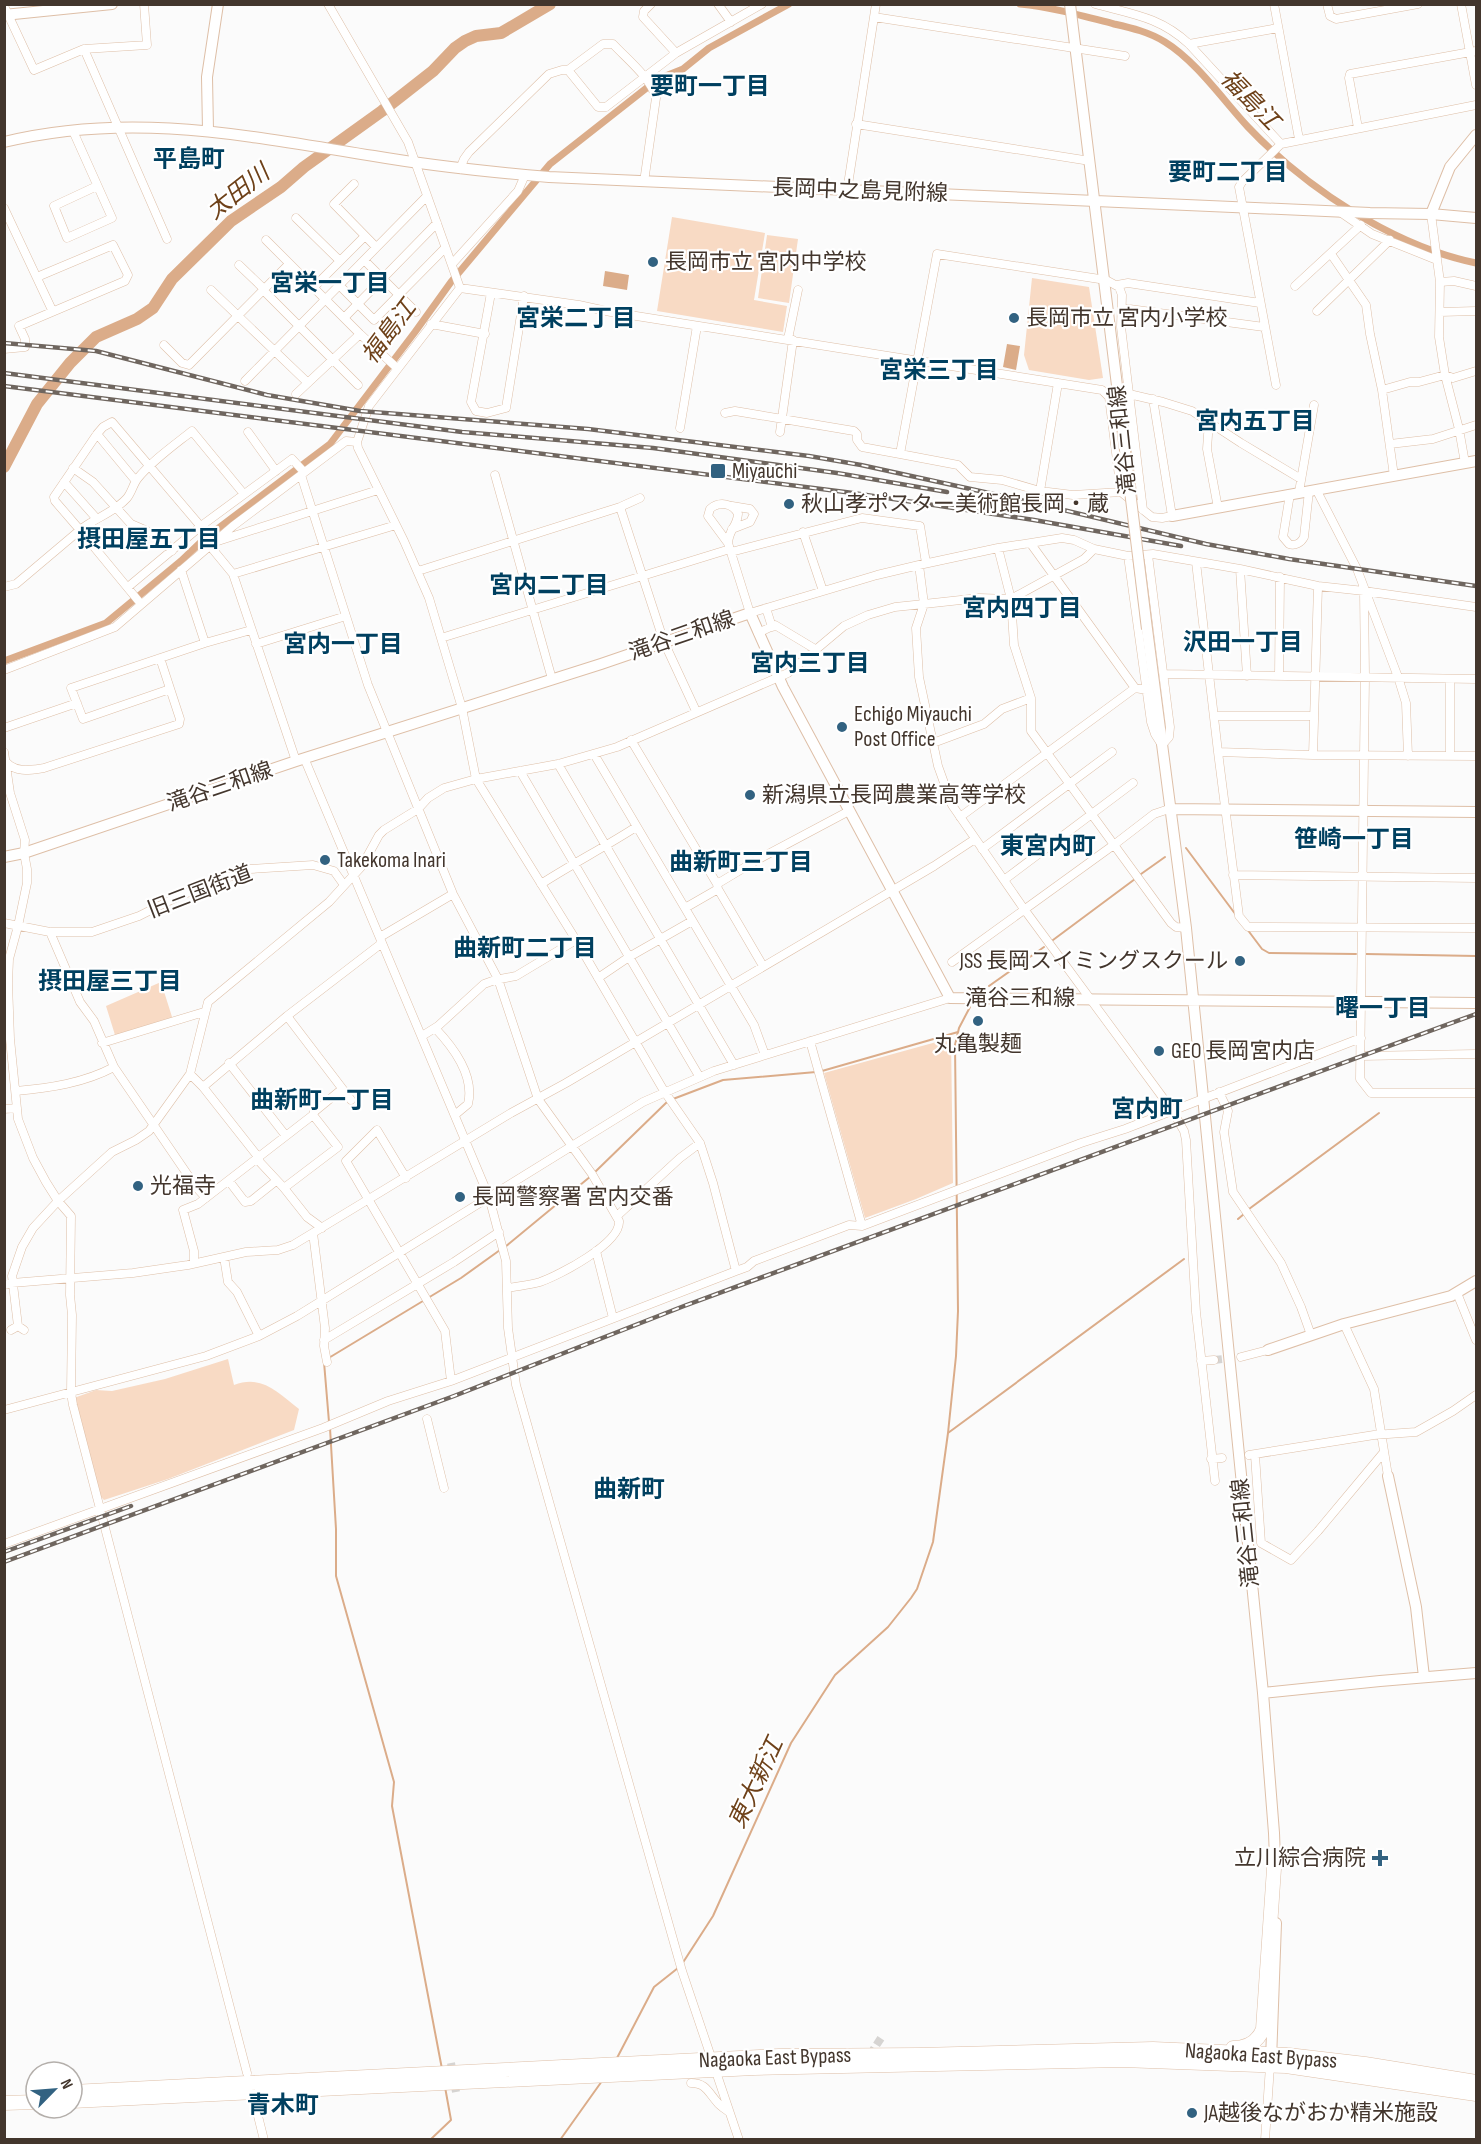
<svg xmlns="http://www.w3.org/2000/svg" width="1481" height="2144" font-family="'Sofia Sans Condensed','Noto Sans JP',sans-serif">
<rect width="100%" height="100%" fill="#fbfbfb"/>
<path fill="#f8dac4" d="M672,217L765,233L754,300L787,306L783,332L657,311Z
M767,235L798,239L789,303L758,298Z
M1032,278L1089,287L1103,378L1089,380L1029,370L1024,355Z
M161,982L173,1020L115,1035L106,1006Z
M951,1038L953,1183L916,1199L865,1218L824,1073Z
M228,1359L234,1385C262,1374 278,1393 299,1409L294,1430L168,1479L104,1500L100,1496L74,1398L96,1390L112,1391L165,1379Z"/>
<path fill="#dbac89" d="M605,271L629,275L627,290L603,286Z
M1007,344L1020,346L1016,370L1003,367Z"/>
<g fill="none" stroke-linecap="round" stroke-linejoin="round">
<path stroke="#dbac89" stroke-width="2" d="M1186,848L1236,915
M1141,874L1165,857
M1247,929L1262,949L1269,953L1356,954
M1053,940L1135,879
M1366,954L1476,956
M989,986L1044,947
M822,1071L958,1032
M673,1099L723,1080L816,1072
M595,1172L668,1101
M1249,1209L1379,1113
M1238,1219L1244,1214
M505,1247L591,1176
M327,1359L461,1278L500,1250
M324,1362L329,1422
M330,1428L336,1529V1576L394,1782L392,1806L442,2069
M948,1433L1184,1259
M682,1964L713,1916L791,1743L835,1675L888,1627L911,1598L917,1589L933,1542L948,1433L956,1356L958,1311L955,1045L959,1028L970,1007
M617,2058L654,1987L678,1968
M430,2140L451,2120L445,2087
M560,2140L602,2081"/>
<path stroke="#dbac89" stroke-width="7" d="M1020,4C1051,7 1083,16 1114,24C1132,28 1149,32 1165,42C1196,61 1223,100 1248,127C1306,188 1393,246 1476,263
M4,661L106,623L181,561L204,539L330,444L415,332L451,282L550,164L658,79L683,69L709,48L789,4"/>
<path stroke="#dbac89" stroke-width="12" d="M4,467L37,404L70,363L96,337L137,319L153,308L172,279L231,221L281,187L304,167L382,111L433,71L455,48L465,41L476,36L501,33L550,4"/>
<path stroke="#d6d4d2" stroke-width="8" stroke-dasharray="8 4" stroke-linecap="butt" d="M1214,1360L1241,1357
M870,2055L881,2038
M451,2063L456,2092"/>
<g stroke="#debfa7" stroke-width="9">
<path id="street" d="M328,4L408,142L460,288L579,305L611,312L1102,390L1109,397L1121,492L1152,517L1162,518L1172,516L1153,399
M651,4L644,11L643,17L676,53
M718,4L731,22
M1095,4C1132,14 1160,17 1189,44L1281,144
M1274,4L1299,139
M1327,4L1330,16L1336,19L1418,4
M1461,4L1476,85
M4,6L34,70L84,49L147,45L144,4
M874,17L1125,56
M1189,44L1278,28
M84,49L167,239
M568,70L598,107H606L676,53L762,4
M856,124L1090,161
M1358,128L1349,78L1350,74L1476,51
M73,131L112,218L67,238L54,206L97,186
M460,169L464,159L469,152L549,74L562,70H568L603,44H613C628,60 650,77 656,98L644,182
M354,184L334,204L376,247
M847,191L876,4
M4,208L52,310
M1340,212L1372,234L1437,260
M1431,214L1440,282L1439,337L1445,375L1459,429L1465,463
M296,218L340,261
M266,240L360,334L397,368
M1331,254L1366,305L1370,334L1382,390L1394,476
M364,260L416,312
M452,264L518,191L525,175
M239,265L264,289
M1440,282L1454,281L1476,286
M339,285L374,320L445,248
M1117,285L1128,283L1260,303
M1295,286L1361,225
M314,287L365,236
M460,288L369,406L357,442L358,448L404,541L429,598L462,708L476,779L576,940L664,1091L700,1143L713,1183L736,1271
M211,290L308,383
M263,290L358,385
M491,293L471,402L476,411L487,413L506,408L524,296
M1122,308L1264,327
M1317,311L1390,240
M1440,312L1476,311
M344,318L437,223
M431,324L485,334
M788,339L798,290
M164,345L182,363L189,365L289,264
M4,349L25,347V339L19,326L125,281L128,275L113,245L37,277
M245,381L427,196
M1276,385L1239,187L1242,182L1281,144L1476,105
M1382,390L1410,382H1419L1445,375L1453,378L1476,371
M296,394L360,334
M1129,394L1163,402L1192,411L1241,443L1301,479
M725,413L735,411L854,431L857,434V440L862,447L900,454
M1209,421L1207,449L1218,508
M680,428L697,326
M248,432L276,471
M780,432L793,340
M97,434L135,480
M1390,444L1433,439L1476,425
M73,468L93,482L131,524L161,537L172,551
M301,475L368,685L453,894L498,979L538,1099L592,1174L619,1221C621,1243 560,1275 540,1282C530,1285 518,1286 508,1288
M495,475L552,679
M64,482L97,519
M1318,489L1319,495L1357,569L1398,677L1406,703L1408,756
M1040,491L1058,383
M1121,492L1073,495L1040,491L1002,480L970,477L958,465L900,454L937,254L1106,280L1119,287L1122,295L1121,327L1143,510
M1299,492L1314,405
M1290,494L1283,537L1289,544C1295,546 1301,543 1304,537L1309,491
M620,507L664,642L696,711
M732,529L750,522L754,514L750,509L732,506
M803,532L823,591
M218,541L378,490
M214,542L112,422L103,427L97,434L54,497L55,501L80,530C94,518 114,513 127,498C132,492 133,484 138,478C153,460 173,446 192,431L243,493
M728,543C729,529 737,527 738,514C733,503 719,501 710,509L708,516L728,543L750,613L877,575L919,565L998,548L1062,538L1074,540L1094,549L1128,556L1153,554L1240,569L1318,586L1364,591L1476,607
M1031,544L1135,688L1147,690
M210,546L233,574L296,761
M998,548L1011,599L1014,645L1031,698V731L1171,923L1176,927L1186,928
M731,552L862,518L920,526L926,563
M1128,556L1151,722L1155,734L1162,745L1169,737L1170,727L1148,555
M1196,562L1218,752L1239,916L1248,927L1476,928
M919,565L924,604L916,628L919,677L938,766L952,805L1024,909L1172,1110L1184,1131L1186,1140L1196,1312L1215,1481
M1240,569L1247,676
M181,570L205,643
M418,571L620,507L640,498
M233,574L396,525
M4,587L16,584L80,530L141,604
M128,587L201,526L292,459L304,472
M1364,591L1365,677L1360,1079L1371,1093H1476
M766,608L772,627
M758,633L775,625L815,649
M441,638L730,549
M256,644L346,616
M4,670L115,627L233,526L346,441L357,442
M1164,674L1476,679
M1279,676L1280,577
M170,689L83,719L71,688L205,643L251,630
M1215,716H1314
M4,728L77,703
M631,740L717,884L718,889L763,966
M933,743L984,724L1002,709L1031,698
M4,752L10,793L25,840L24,853L27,869V883L18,926L9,959L8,983L10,1039L18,1119L33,1158L46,1182L58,1201L71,1216L70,1295L72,1315L71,1393L73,1405L247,2073
M1218,752L1313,755L1476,756
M594,754L754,1025L765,1055
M1313,755L1318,586
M1450,756V679
M305,760L489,1197L506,1261L508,1328L516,1385L682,1971L739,2140
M6,762C16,773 30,770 44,768L179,724L180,719L160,658
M558,764L734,1065
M520,771L699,1076
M960,817L1135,688
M982,849L1112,752
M1233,875L1476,878
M1004,880L1133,783
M541,884C572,864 605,847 636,827
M717,884L757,860L849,811
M685,908L718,889
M4,923L50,932H92L139,916L179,896L250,869L313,865L334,871L344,885
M50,932L80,1002L94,1021L114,1067L196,1187L206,1198
M380,937L453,894
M952,962L1115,844L1154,814L1169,809
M598,978L629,957L692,921
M287,1016L351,1100
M435,1028C453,1047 475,1075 468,1104L456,1114
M422,1036L438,1026L484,984L495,980L516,976L576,940
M810,1041L862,1226
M102,1043L204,1012
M1361,1056L1476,1054
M229,1063L286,1136
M190,1074L203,1087L259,1158
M203,1087L287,1016L382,943
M16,1091C50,1088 84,1083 114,1067
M1219,1092L1228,1111L1224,1132L1233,1192L1281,1263L1301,1307L1311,1335
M4,1109L17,1108
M257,1159L284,1188L307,1217L322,1228
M406,1178L377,1130L346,1161L445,1331L451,1381
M229,1181L245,1202L251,1201L276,1181
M284,1188L338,1147L313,1115
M617,1216L680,1158L700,1143
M313,1233L325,1328L324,1346L327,1362
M596,1251L613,1318
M224,1257L228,1282L237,1292L259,1336
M194,1263V1251L183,1210L198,1204L313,1115L314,1112L342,1089
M4,1285L12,1283L133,1273L188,1265L246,1252L278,1250L293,1245L511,1113L566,1083L934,866L975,839
M1457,1293L1476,1340
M1344,1324L1374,1389L1388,1476
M18,1326L12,1276L22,1247L33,1228L58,1201L112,1152L136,1140L149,1131L190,1074L208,1002L329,902L362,866L379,835L384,830L418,809L428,798L444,788L476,779L558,764L617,747L779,677L788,673L844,626L868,615L895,607L924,604L979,598L1011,599L1084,559L1094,549
M11,1330L18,1326L24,1330
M324,1340L454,1262L499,1232
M1241,1357L1268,1350
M1201,1361L1214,1360
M4,1410L206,1356L259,1336L297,1316L643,1102L714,1071L950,998
M427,1419L444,1488
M1249,1455L1374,1435L1416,1432L1453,1411L1476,1395
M1255,1455L1261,1543L1291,1560L1318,1531L1384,1452
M1211,1459L1222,1458
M4,1544L323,1428L388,1401L451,1381L736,1271L747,1267L754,1261L849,1225L862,1226L1081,1143L1125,1129L1361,1038
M691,2083C706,2083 708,2092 717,2102C720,2106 725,2109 729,2112
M255,2104L264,2140
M1265,2140L1270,2066"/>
</g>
<g stroke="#debfa7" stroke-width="12">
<path id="secondary" d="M1070,4L1122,426
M4,15L112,4
M208,130L207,77L218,4
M4,142C133,111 247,136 374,156C432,166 490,172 549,177L1370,213L1431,214L1476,218
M1431,214L1450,167L1476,135
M1172,516L1476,461
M1147,629L1186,928L1263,1693L1274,1833L1275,1859
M1169,809L1476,812
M4,857L24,853L296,761L601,664L750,613L783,687L950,998L1476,1003
M1268,1350L1344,1324L1451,1296L1476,1281
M1388,1476L1416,1607L1424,1677
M1263,1693L1380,1681L1476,1673
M1271,2060L1276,1923"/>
</g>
<g stroke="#debfa7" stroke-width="15">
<path id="highway" d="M1233,2048C1247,2048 1258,2042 1263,2029L1275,1854
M72,2092L779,2056L918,2055L1153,2049L1288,2055L1365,2064L1476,2082
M72,2101L754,2068L1122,2060L1286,2066L1476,2094
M4,2103L36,2102"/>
</g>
<use href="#street" stroke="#fff" stroke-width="8"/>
<use href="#secondary" stroke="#fff" stroke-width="10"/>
<use href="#highway" stroke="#fff" stroke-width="14"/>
<g stroke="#6f665f" stroke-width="4.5">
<path id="rail" d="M4,343L96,351L267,395L360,411L588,429L809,456L861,465L1030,502L1206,544L1289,559L1476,586
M4,373L462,432L653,448L837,473L947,492
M4,386L853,493L1034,520L1181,546
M4,1552L131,1506
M4,1562L454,1396L684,1306L1476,1014"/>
</g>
<use href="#rail" stroke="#fff" stroke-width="2" stroke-dasharray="7" stroke-linecap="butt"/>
<g stroke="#debfa7" stroke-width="12" stroke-linecap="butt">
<path id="secondary-bridge" d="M1122,426L1147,629"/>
</g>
<use href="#secondary-bridge" stroke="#fff" stroke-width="10"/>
</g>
<g fill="#326281" stroke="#fff" stroke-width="2">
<circle cx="653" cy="262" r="6"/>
<circle cx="1014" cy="318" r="6"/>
<rect x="710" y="463" width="16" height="16" rx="3"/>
<circle cx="789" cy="504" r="6"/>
<circle cx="842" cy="727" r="6"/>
<circle cx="750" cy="795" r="6"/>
<circle cx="325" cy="860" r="6"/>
<circle cx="1240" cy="961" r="6"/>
<circle cx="978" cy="1021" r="6"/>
<circle cx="1159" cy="1051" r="6"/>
<circle cx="138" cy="1186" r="6"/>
<circle cx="460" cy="1197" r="6"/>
<path d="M1377 1849h6v6h6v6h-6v6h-6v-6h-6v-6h6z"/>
<circle cx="1192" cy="2113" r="6"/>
</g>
<g text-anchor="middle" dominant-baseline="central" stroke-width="4.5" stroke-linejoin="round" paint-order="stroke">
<g font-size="22" fill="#43362d" stroke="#fff">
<text transform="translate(860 191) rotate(2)">長岡中之島見附線</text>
<text transform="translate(1123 440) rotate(-96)">滝谷三和線</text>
<text transform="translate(682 636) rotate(-19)">滝谷三和線</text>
<text transform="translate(220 787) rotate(-19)">滝谷三和線</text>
<text transform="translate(200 892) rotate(-21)">旧三国街道</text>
<text x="1020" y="998">滝谷三和線</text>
<text transform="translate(1246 1533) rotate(-96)">滝谷三和線</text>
<text transform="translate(1261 2056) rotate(4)">Nagaoka East Bypass</text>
<text transform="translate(775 2058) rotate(-2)">Nagaoka East Bypass</text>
</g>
<g font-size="22" fill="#43362d" stroke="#fff" text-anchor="start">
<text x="665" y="262">長岡市立 宮内中学校</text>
<text x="1026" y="318">長岡市立 宮内小学校</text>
<text x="732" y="471">Miyauchi</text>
<text x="801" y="504">秋山孝ポスター美術館長岡・蔵</text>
<text x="854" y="714">Echigo Miyauchi<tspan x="854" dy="25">Post Office</tspan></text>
<text x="762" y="795">新潟県立長岡農業高等学校</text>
<text x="337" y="860">Takekoma Inari</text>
<text x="1228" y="961" text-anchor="end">JSS 長岡スイミングスクール</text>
<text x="978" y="1044" text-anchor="middle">丸亀製麺</text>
<text x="1171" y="1051">GEO 長岡宮内店</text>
<text x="150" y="1186">光福寺</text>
<text x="472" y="1197">長岡警察署 宮内交番</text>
<text x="1366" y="1858" text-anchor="end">立川綜合病院</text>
<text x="1204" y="2113">JA越後ながおか精米施設</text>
</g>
<g font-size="24" font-weight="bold" fill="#004060" stroke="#fff">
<text x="710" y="86">要町一丁目</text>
<text x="189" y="159">平島町</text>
<text x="1228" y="172">要町二丁目</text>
<text x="330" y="283">宮栄一丁目</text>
<text x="576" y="318">宮栄二丁目</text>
<text x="939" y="370">宮栄三丁目</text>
<text x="1255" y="421">宮内五丁目</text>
<text x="149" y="539">摂田屋五丁目</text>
<text x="549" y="585">宮内二丁目</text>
<text x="1022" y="608">宮内四丁目</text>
<text x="1243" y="642">沢田一丁目</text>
<text x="343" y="644">宮内一丁目</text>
<text x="810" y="663">宮内三丁目</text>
<text x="1354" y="839">笹崎一丁目</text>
<text x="1048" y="846">東宮内町</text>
<text x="741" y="862">曲新町三丁目</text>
<text x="525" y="948">曲新町二丁目</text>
<text x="110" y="981">摂田屋三丁目</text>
<text x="1383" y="1008">曙一丁目</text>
<text x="322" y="1100">曲新町一丁目</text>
<text x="1147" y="1109">宮内町</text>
<text x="629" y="1489">曲新町</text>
<text x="283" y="2105">青木町</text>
</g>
<g font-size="24" font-style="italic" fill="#6e4119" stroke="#fff">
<text transform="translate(1250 100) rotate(46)">福島江</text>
<text transform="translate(238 192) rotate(-38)">太田川</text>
<text transform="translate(389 332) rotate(-53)">福島江</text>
<text transform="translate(756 1783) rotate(-65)">東大新江</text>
</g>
</g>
<rect width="1481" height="2144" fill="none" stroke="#43362d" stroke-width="12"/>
<g transform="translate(54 2090) rotate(65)"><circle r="28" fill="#ffffff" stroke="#b4afab" stroke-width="1.5"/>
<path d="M0-4.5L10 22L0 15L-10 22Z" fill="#326281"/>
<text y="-9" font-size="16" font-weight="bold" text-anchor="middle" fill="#43362d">N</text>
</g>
</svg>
